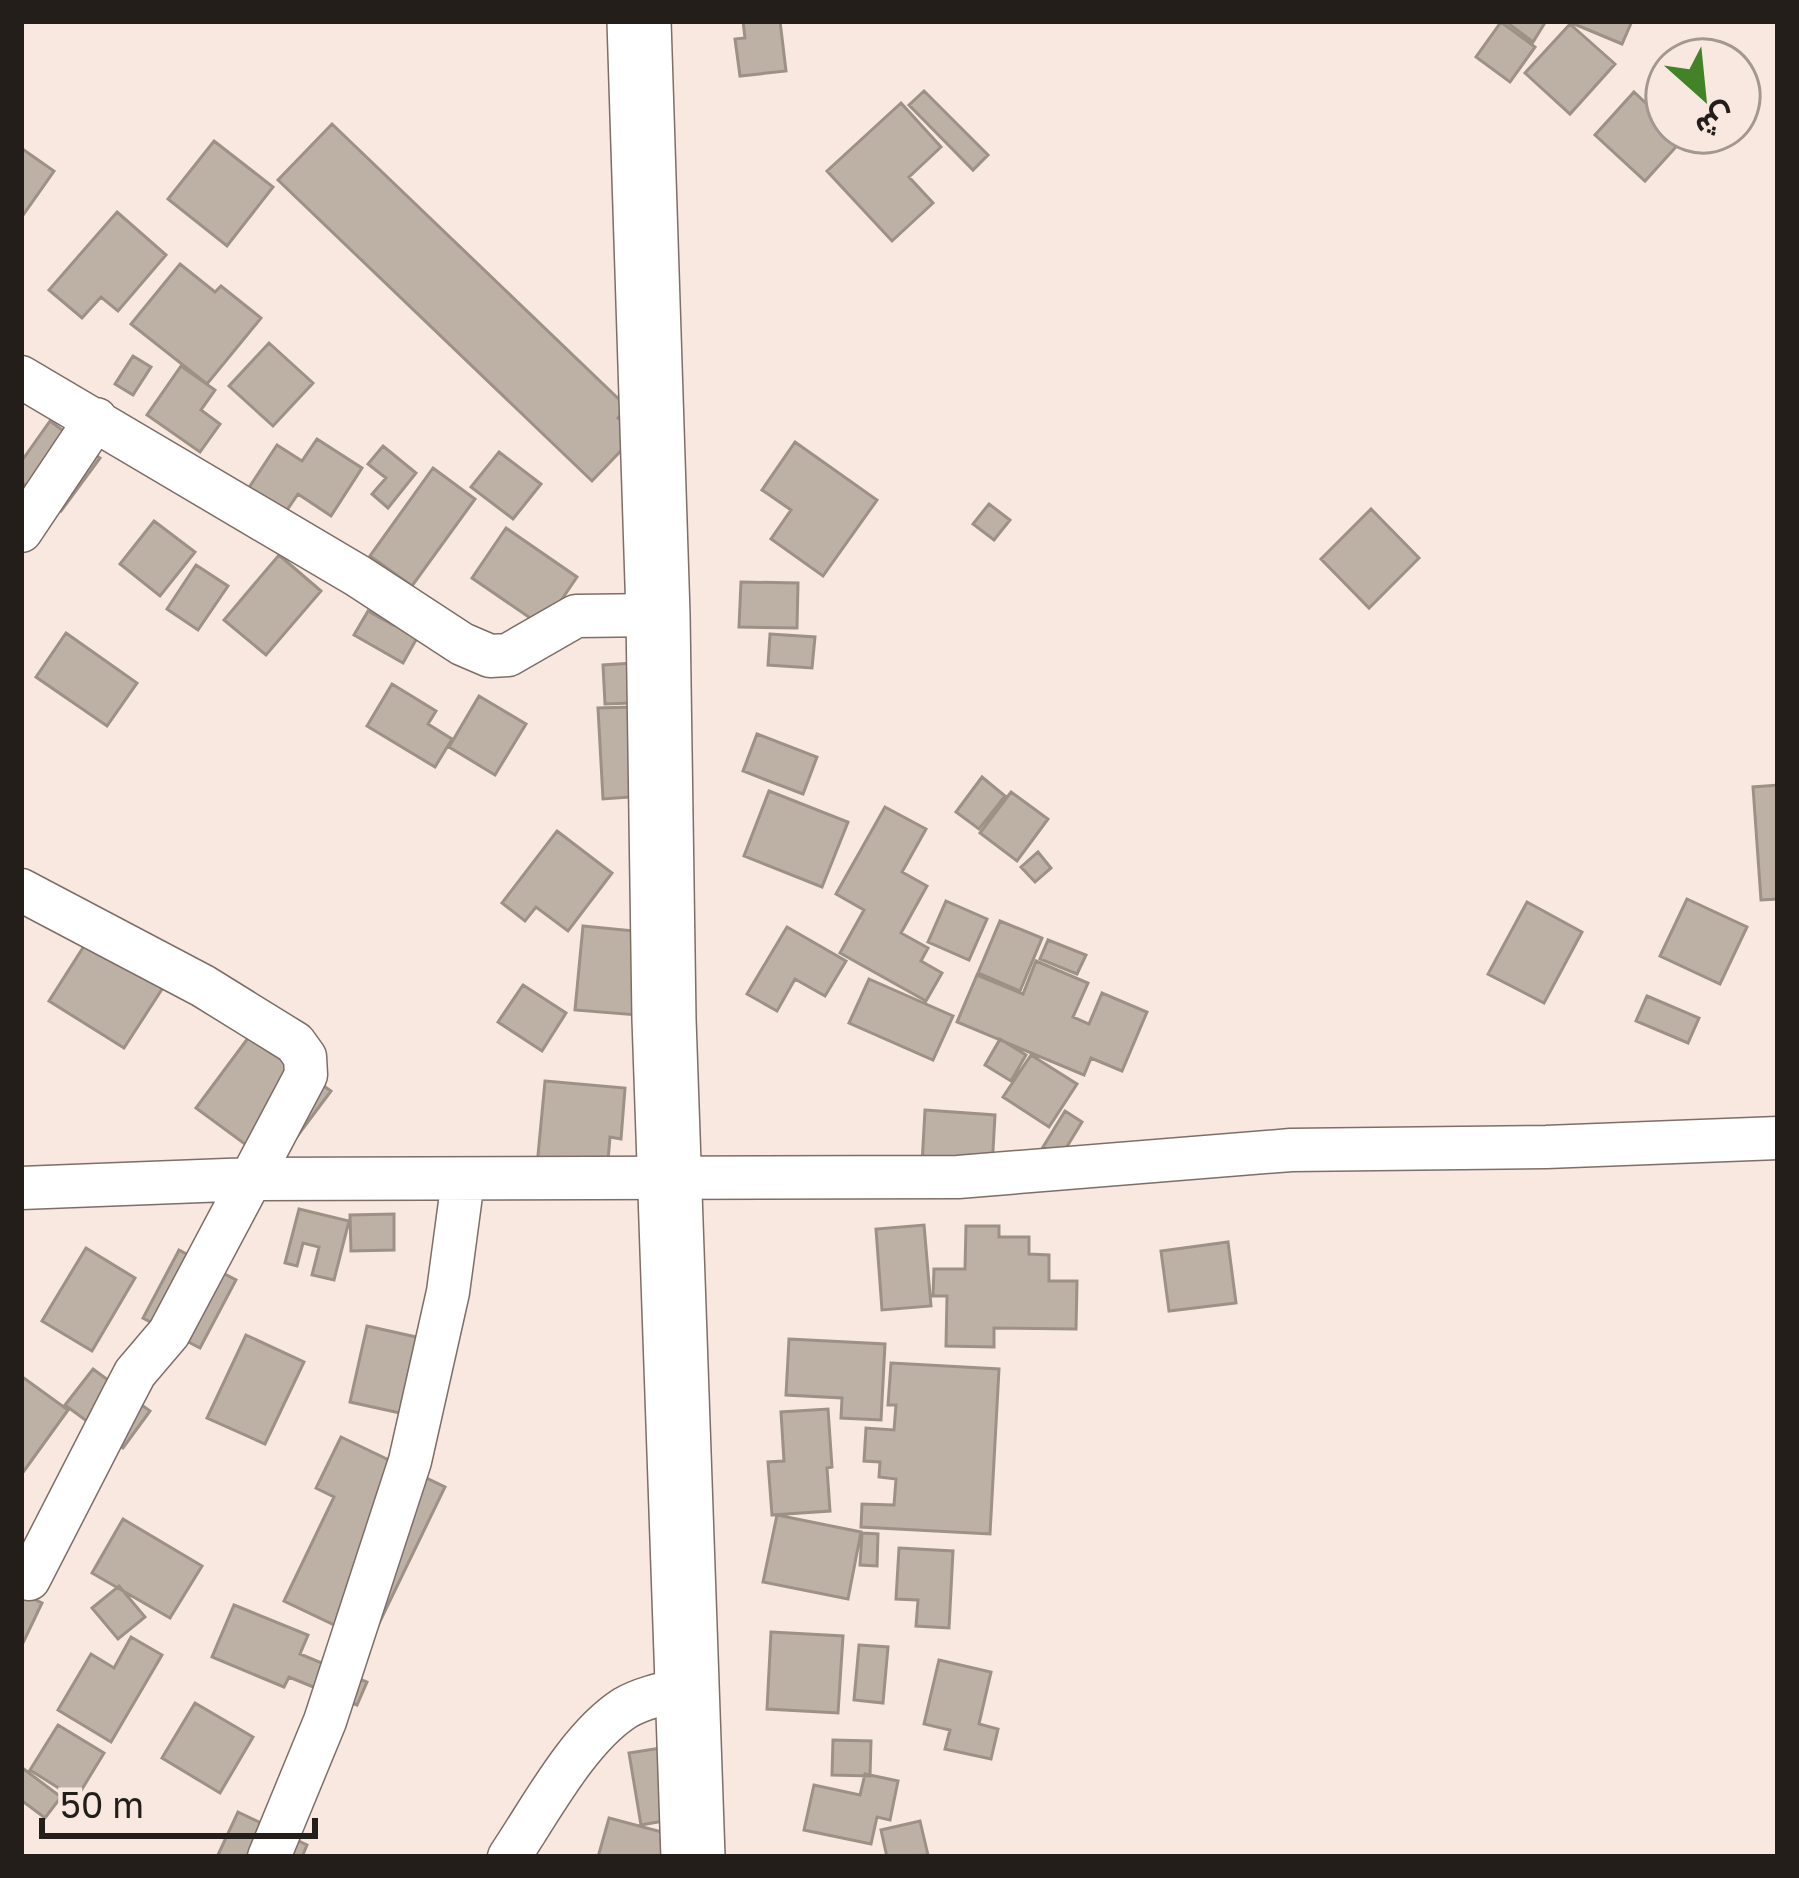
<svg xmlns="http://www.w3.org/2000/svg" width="1799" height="1878" font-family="'Golos Text',Vazirmatn,sans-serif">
<rect width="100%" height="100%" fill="#f8e8e0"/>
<path fill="#bdb1a6" stroke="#9d9186" stroke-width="3" d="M743,21H780L786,71L740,76L735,39L745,38Z
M1505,21H1546L1533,42Z
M1567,21H1632L1622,44Z
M1501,22L1535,47L1510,82L1476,57Z
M1570,24L1615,64L1570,114L1525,73Z
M924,91L988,155L973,170L909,105Z
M1634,92L1667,123V132H1677L1684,138L1645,181L1595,135Z
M901,103L941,147L909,177L933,203L892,241L827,171Z
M332,124L628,408L618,418L636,435L592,481L278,180Z
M214,141L273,187L227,246L168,199Z
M21,148L54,171L21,218Z
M117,212L166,255L118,311L101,297L82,318L49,290Z
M180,264L215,292L221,286L261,318L207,384L131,324Z
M269,343L313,383L273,426L229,386Z
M133,356L151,367L133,395L115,384Z
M181,366L215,390L201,410L220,424L200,452L147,415Z
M50,421L100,458L61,511L21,482V462Z
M317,439L362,468L331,516L298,494L285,513L248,489L277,445L302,461Z
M795,442L877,500L823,576L771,539L791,510L762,490Z
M383,446L416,473L388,508L372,494L386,478L368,464Z
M499,452L541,484L513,519L471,487Z
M433,468L475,499L412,586L370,556Z
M989,504L1010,520L994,540L973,524Z
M1371,509L1419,558L1369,608L1321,559Z
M154,521L195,552L160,596L120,564Z
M506,528L577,577L558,605L552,633L472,578Z
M279,555L321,591L266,655L224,620Z
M196,565L228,586L198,630L167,609Z
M741,582L798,583L797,628L739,627Z
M368,611L393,625L398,616L422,629L403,663L354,635Z
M66,633L137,683L107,726L36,677Z
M770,634L815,637L812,668L768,665Z
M665,661L657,795L603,799L598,708L632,707V703L605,704L603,665Z
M392,684L436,711L428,724L452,739L435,767L367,726Z
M479,696L526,724L495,775L449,747Z
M757,734L817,757L803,794L743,771Z
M982,777L1005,796L979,829L956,812Z
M1778,785V899L1761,900L1753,787Z
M769,791L848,822L822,887L744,856Z
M1011,792L1048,819L1017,861L980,833Z
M885,807L926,829L902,872L927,886L901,933L928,948L921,961L942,973L926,1001L840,953L864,910L836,894Z
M557,831L612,873L568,931L536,907L525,921L502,903Z
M1038,852L1051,868L1035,882L1021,867Z
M1687,899L1747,927L1720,984L1660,956Z
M946,901L987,919L969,960L928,942Z
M1527,902L1582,932L1544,1003L1488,974Z
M1000,921L1042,938L1020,991L978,973Z
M583,926L645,932L637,1015L575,1010Z
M787,927L846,961L825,996L795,979L777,1011L747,994Z
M91,935L166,983L124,1048L49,1001Z
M1048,940L1086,955L1077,974L1040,959Z
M1036,961L1088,983L1073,1017L1089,1024L1102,993L1147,1012L1122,1071L1091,1058L1084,1075L957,1022L977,975L1023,994Z
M869,979L953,1016L933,1060L849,1023Z
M523,985L566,1013L542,1051L498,1022Z
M1647,996L1699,1018L1688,1043L1636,1021Z
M251,1034L331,1091L275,1166L196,1108Z
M1000,1039L1026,1055L1011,1081L985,1065Z
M1031,1055L1077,1084L1049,1127L1003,1097Z
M545,1081L625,1088L621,1139L610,1137L607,1172L537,1166Z
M925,1110L995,1115L992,1168L922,1164Z
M1065,1111L1082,1122L1060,1158L1043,1147Z
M299,1209L349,1221L334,1280L312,1275L319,1247L303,1243L297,1266L285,1263Z
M394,1214V1250L351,1251L350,1215Z
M924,1225L931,1306L882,1310L876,1229Z
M966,1226H999V1237H1029V1254L1049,1255V1281H1077L1076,1329L994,1328V1347L946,1346L947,1296H933L934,1269H965Z
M1228,1242L1236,1303L1169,1311L1161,1251Z
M86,1248L135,1278L92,1351L42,1321Z
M179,1250L236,1280L200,1348L143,1318Z
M367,1326L434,1341L418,1417L350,1402Z
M246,1335L304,1362L265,1444L207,1418Z
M789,1339L885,1344L881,1420L841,1418L842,1398L786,1395Z
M891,1363L999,1369L990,1534L861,1527L862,1504L894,1505L896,1479L879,1477L880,1462L864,1461L866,1428L894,1430L896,1405H888Z
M93,1369L150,1411L123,1448L65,1405Z
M21,1376L68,1410L21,1475Z
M828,1409L832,1467L827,1468L830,1511L772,1515L768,1462L784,1461L781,1412Z
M341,1437L445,1487L370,1642L284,1601L334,1497L316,1488Z
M777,1515L861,1532L848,1599L763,1582Z
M123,1519L202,1566L170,1618L92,1573Z
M862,1533L878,1534L877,1566L860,1565Z
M899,1548L953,1551L949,1628L916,1626L918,1600L896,1599Z
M119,1586L145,1617L118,1639L92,1608Z
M21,1593L42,1603L21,1647Z
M234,1605L308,1635L300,1654L367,1682L357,1705L289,1677L284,1687L212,1657Z
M771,1632L843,1636L838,1713L767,1709Z
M131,1637L162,1655L111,1742L58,1710L91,1654L114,1668Z
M859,1645L888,1647L883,1703L854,1700Z
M939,1660L991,1672L979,1724L998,1729L991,1759L945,1749L950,1730L924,1724Z
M195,1703L253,1737L220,1793L162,1758Z
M58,1725L104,1753L76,1799L30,1770Z
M833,1740L871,1741L870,1776L832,1775Z
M680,1745L692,1816L641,1825L629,1753Z
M21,1767L61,1797L45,1818L21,1800Z
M865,1774L898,1781L890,1820L877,1817L871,1844L804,1830L814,1785L860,1795Z
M238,1812L307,1845L302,1857H217Z
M609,1818L677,1836L671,1857H598Z
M920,1821L928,1855L887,1857L881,1830Z"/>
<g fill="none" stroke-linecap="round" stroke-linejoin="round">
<g stroke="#7d6e67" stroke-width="45">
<path id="minor" d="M21,377L358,576L462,644L490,656L508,655L576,616L658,615
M21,531L96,419
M21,890L203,986L295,1043L305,1057L306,1075L169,1333L135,1373L124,1394L29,1579
M21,1188L252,1179L958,1177L1291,1150L1546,1147L1778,1138
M269,1857L325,1721L410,1461L448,1292L463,1180
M509,1857C540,1811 578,1738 625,1708C644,1697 667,1693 688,1688"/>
</g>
<g stroke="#7d6e67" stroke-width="66">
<path id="secondary" d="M639,21L658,615L664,1019L693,1857"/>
</g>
<use href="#minor" stroke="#fff" stroke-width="42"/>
<use href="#secondary" stroke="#fff" stroke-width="63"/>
</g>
<rect width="1799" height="1878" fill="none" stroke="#241e1b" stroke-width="48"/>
<g transform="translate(1703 96) rotate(153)"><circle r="57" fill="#f8e8e0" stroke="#a39791" stroke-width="3"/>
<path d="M0-9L21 45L0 30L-21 45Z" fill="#418326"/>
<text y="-18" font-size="33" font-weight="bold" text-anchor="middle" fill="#241e1b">ش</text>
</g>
<path d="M42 1818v18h273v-18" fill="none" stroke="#241e1b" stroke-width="6"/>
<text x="60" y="1818" font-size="36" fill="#241e1b" stroke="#f8e8e0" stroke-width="9" paint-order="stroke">50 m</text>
</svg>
